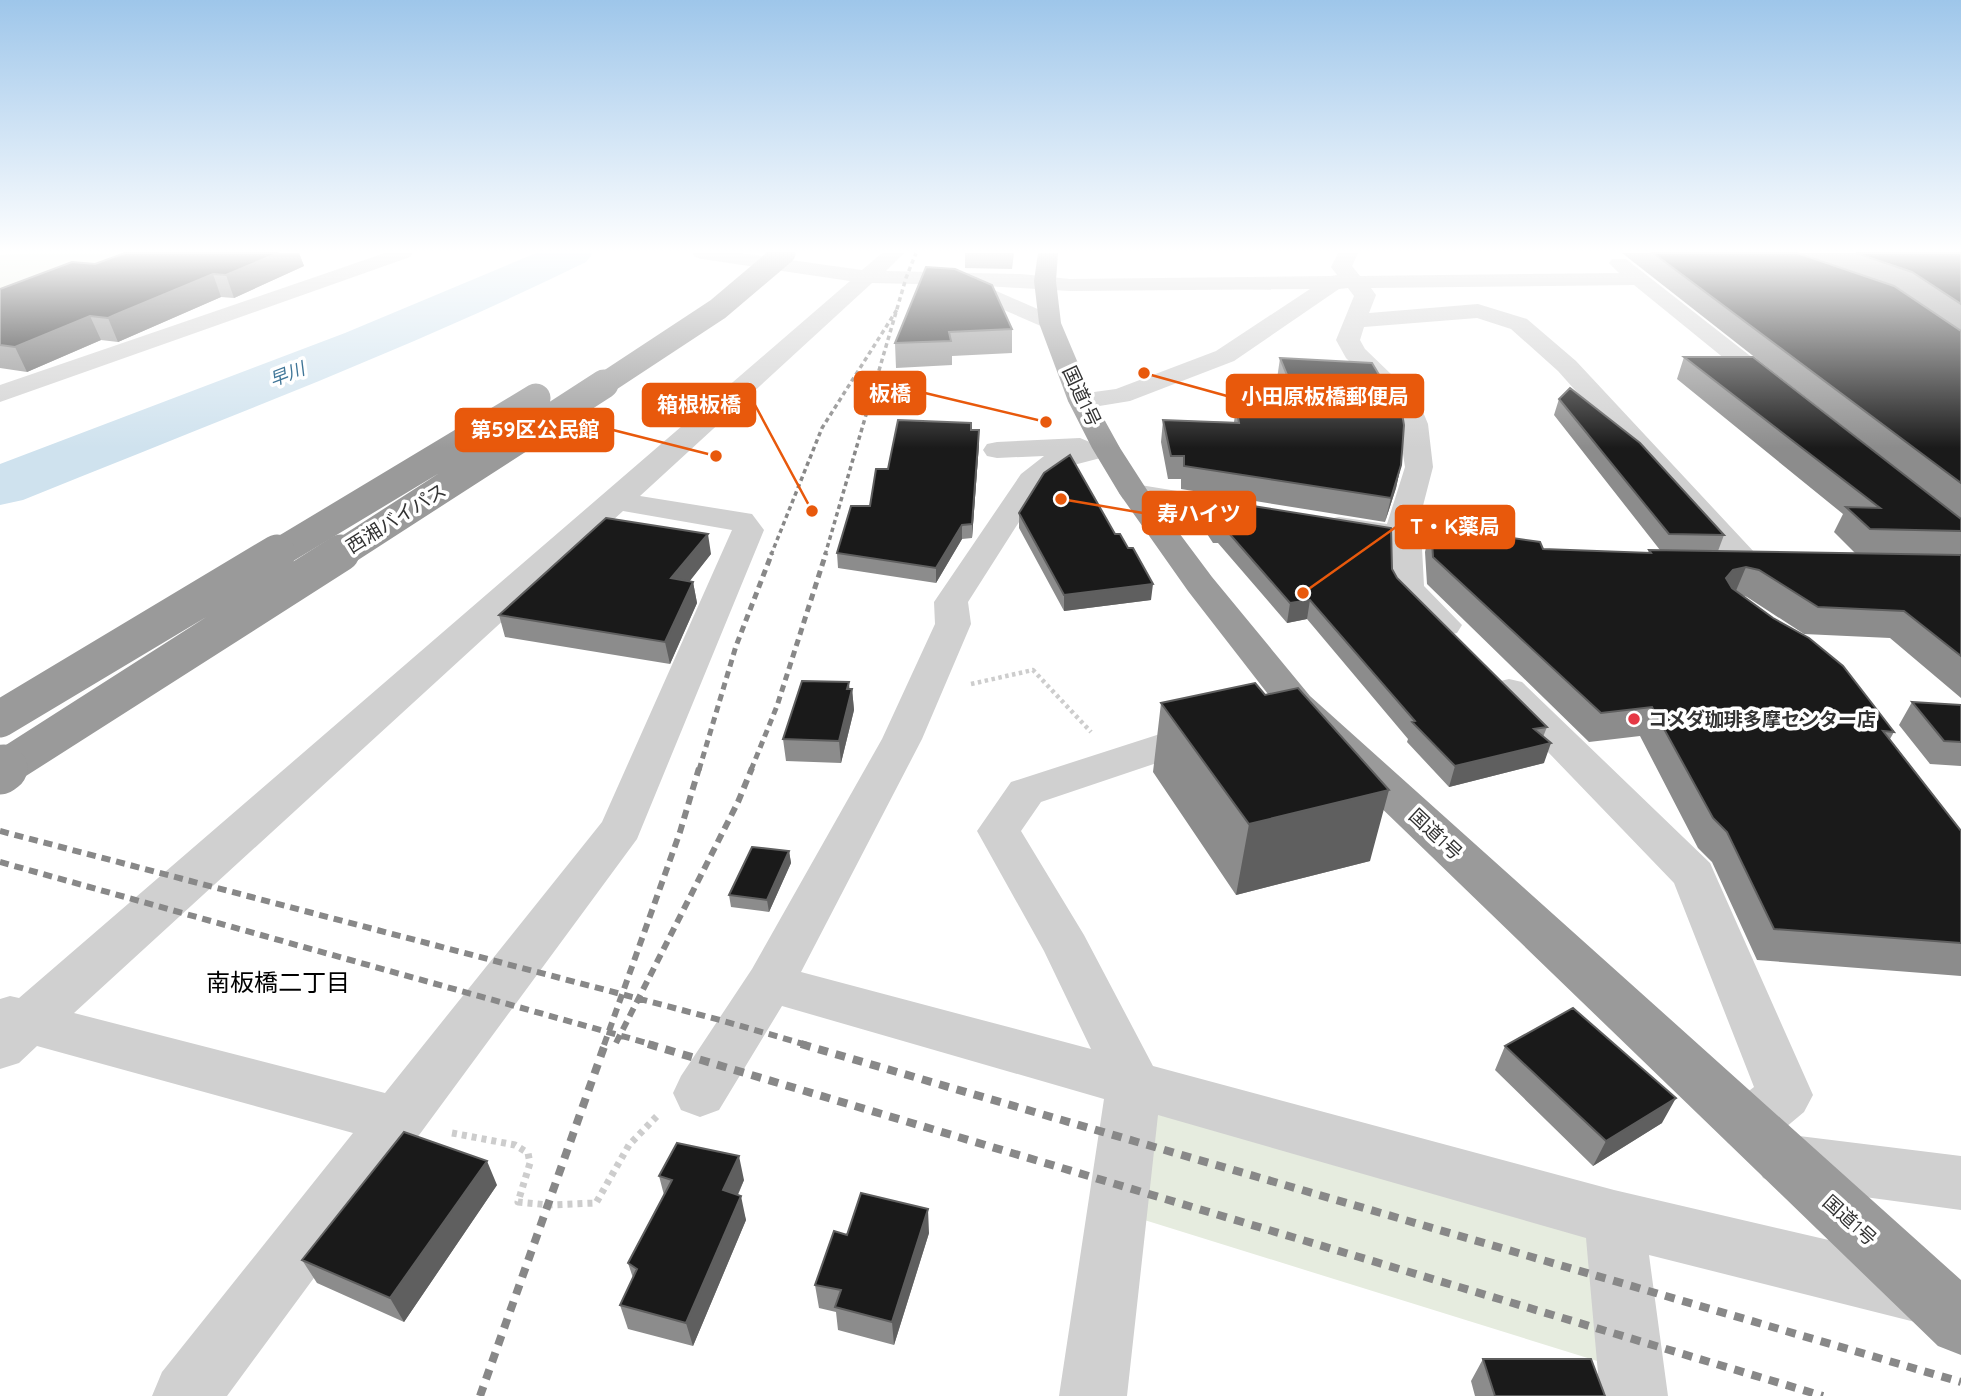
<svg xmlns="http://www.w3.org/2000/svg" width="1961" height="1396" font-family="Quicksand,'Noto Sans JP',sans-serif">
<rect width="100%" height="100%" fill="#fff"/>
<path fill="#e6ecdf" d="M32,253H150L0,311V255Z
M1150,1105L1592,1232L1607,1364L1138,1218Z"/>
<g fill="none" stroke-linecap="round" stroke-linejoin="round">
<path fill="#cfe2ee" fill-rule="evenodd" d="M536,253H593L586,262C403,352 212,423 23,500L0,505V464L345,333Z"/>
<path stroke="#cdcdcd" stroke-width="4.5" stroke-dasharray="3.5 3.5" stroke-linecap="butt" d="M971,684L1033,670L1091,732"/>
<path stroke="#cdcdcd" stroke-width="7" stroke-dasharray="5 5" stroke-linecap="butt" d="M452,1133L515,1145L528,1153L530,1163L518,1202L549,1205L596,1203L629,1145L657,1116"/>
<path fill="#d0d0d0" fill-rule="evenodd" d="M385,253H413L410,257L0,402V385Z
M692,253H741L862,270L882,253H904L886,271L1021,274L1070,279L1331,276L1337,275L1331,267L1338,253H1358L1352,266L1360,276L1619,273L1609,263L1612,259H1626L1786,384L1790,389L1786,394L1777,397L1768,394L1634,285L1371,288L1376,295L1369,313L1478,304L1527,319L1576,361L1769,568L1764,575L1752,578L1740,575L1558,371L1511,329L1477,318L1364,327L1360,340L1365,349L1418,400L1428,424L1433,467L1417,529L1492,541L1497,548L1492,555L1481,558L1422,548L1424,586L1462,625L1457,633L1444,636L1431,633L1390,588L1389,543L1328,533L1323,526L1328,519L1339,517L1387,524L1405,467L1396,408L1346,358L1336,340L1354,296L1348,288L1339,289L1234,361L1130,401L1081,409L1072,407L1068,401L1072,395L1116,389L1216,351L1310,289L1070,291L985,286L1058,318L1061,323L1058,328L1050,330L958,290L955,285L872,283L640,496L752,514L764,530L637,839L227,1396H152L162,1372L353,1133L37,1046L19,1063L0,1069V999L10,996L19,998L850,281L702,259L695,257ZM623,511L732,530L602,822L385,1093L74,1013Z
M1080,438L1092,443L1106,440L1116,442L1120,448L1116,454L1066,467L1042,486L968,602L971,624L922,739L801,972L1091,1049L1044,951L977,831L1011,782L1191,724L1205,721L1219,724L1225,733L1219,742L1041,802L1021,831L1084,935L1153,1066L1614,1190L1919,1261L1941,1270L1951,1292L1941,1314L1919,1323L1649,1255L1668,1396H1600L1586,1238L1158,1115L1127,1396H1059L1104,1099L782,1006L719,1110L700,1117L681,1110L673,1093L681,1076L752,969L882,739L935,624L934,602L1021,474L1044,456L997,458L987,456L983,450L987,444L997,442Z
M1134,484L1245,502L1256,504L1260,511L1256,518L1245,520L1123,499L1119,493L1123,487Z
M1509,679L1522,682L1710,863L1813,1095L1804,1112L1774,1137L1783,1134L1961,1156V1210L1783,1186L1763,1178L1754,1160L1761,1145L1748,1150L1728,1143L1720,1125L1728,1107L1754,1087L1674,883L1496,698L1490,690L1496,682Z"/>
<path fill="#9a9a9a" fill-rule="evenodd" d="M1038,253H1058L1056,281L1061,323L1094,401L1120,448L1147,490L1212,577L1310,696L1961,1280V1355L1938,1346L1282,712L1188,591L1119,493L1092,448L1068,401L1039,323L1034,281Z"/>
<path stroke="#888" stroke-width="3.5" stroke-dasharray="4.5 3.5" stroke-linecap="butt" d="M771,555L822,428L898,308
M825,555L906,278L916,253"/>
<path stroke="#888" stroke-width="5" stroke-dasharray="7 5" stroke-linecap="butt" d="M699,770L736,646L772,553
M751,770L777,706L826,553"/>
<path stroke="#888" stroke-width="6" stroke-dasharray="9 6" stroke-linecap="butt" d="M0,831L720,1020L807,1045
M0,862L654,1045
M616,1043L738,802L752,768
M604,1045L680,832L699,768"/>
<path stroke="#888" stroke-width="8" stroke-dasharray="10 8" stroke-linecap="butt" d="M648,1044L1823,1396
M801,1044L1961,1382
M480,1396L605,1044"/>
<path stroke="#9a9a9a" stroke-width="23" d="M601,386L718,309L784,253"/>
<path stroke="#9a9a9a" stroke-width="29" d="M275,555L536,398
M339,555L604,384"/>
<path stroke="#9a9a9a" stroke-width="37" d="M0,719L277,553
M1,770L341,553"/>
<path stroke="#9a9a9a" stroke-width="47" d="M0,771L4,768"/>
</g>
<path fill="#8c8c8c" d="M125,253H299L304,266L234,298L221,297L118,342L101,340L27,372L0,368V289L95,264Z
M965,253H1014L1012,269L965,268Z
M1622,253H1961V519Z
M955,269L1012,329V353L952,356V365L896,368L895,343Z
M1684,357L1961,519V698L1890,638L1804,634L1747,597L1742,595L1894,732L1890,739L1961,831V976L1757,960L1712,862L1698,848L1640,736L1589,742L1427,584L1425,552L1431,526L1543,549L1648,553L1649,550H1660L1554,415L1559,399L1724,535L1718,551L1855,553L1834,532L1843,514L1677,379Z
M1280,358L1401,465L1396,488L1385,522L1181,489V479H1168L1161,442L1163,420L1234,422L1236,407L1288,409L1277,379Z
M971,430H979V444L972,538L962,539L936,583L838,568L837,553L870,506Z
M1196,497L1392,569L1397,578L1547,727L1543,737L1544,763L1449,787L1407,742L1408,739L1307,619L1287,623L1218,543H1213L1194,514Z
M1019,513L1115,534L1128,548L1151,600L1064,611L1019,528Z
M711,554L689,581L693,582L697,603L670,664L505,637L499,615Z
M849,689H852L854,710L841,763L786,761L783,739Z
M1912,702L1961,705V766L1930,764L1899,725Z
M1161,703L1370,861L1236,895L1153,772Z
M789,851L791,863L769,912L731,907L729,895Z
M1505,1046L1662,1123L1593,1166L1495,1070Z
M659,1176L744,1180L738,1195L746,1220L693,1346L628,1329L620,1305L633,1278L628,1263L664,1195Z
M497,1185L404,1322L317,1283L302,1260Z
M929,1233L894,1345L838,1330L836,1312L819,1308L815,1285L847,1235Z
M1483,1359L1605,1396H1475L1471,1381Z"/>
<path fill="#5f5f5f" d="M278,253H299L304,266L234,298L226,275Z
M213,274L221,297L118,342L108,318Z
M90,316L101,340L27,372L15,347Z
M979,430V444L972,538V524Z
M1401,465L1396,488L1385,522L1391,498Z
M962,525V539L936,583V568Z
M708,534L711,554L675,600L671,578Z
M1746,567L1735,593L1726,578L1733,570Z
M693,582L697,603L670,664L665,642Z
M1153,584L1151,600L1064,611V595Z
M1310,600L1307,619L1287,623L1290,603Z
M849,682L850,697L852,689L854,710L841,763L839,741L847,689Z
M1551,743L1544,763L1449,787L1455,766Z
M1389,790L1370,861L1236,895L1249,824Z
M789,851L791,863L769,912L767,900Z
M1676,1098L1662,1123L1593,1166L1606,1141Z
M739,1156L744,1180L729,1214L723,1190Z
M487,1161L497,1185L404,1322L390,1298Z
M741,1196L746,1220L693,1346L686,1323Z
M928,1209L929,1233L894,1345L892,1322Z"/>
<path fill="#1a1a1a" stroke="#5f5f5f" stroke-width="2" d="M125,253H278L226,275L213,274L117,314L108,318L90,316L15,347L0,345V289L72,262L95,264Z
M1653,253H1797L1894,286L1961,331V483Z
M1856,253H1961V304L1912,272Z
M926,267L955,269L992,285L1012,329L949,332L951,341L895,343Z
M1684,357H1753L1961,519V531L1870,529L1846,507L1880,508Z
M1280,358L1372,363L1402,413L1404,425L1401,465L1391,498L1184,466V456H1171L1163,420L1239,423L1236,407L1301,409Z
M1570,388L1640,443L1724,535L1669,534L1559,399Z
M898,420L971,423V430H979L972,524L962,525L936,568L837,553L851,506H870L876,469H888Z
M1070,455L1115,534H1120L1128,548H1133L1153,584L1064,595L1019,513L1044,473Z
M1196,497L1391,528L1392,569L1397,578L1547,727L1534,729L1551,743L1455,766L1412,722L1415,721L1310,600L1290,603L1221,524L1216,525Z
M606,518L708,534L671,578L693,582L665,642L499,615Z
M1431,526L1540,542L1543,549L1651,553L1649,550L1961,555V656L1904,611L1818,607L1759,570L1746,567L1733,570L1726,578L1732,588L1773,618L1809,638L1843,666L1894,732L1883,731L1961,831V943L1774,929L1727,832L1713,818L1652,707L1601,713L1433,557Z
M802,681L849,682L847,689H852L839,741L783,739Z
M1255,683L1265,695L1298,688L1389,790L1249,824L1161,703Z
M1912,702L1961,705V742L1944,741Z
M752,847L789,851L767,900L729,895Z
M1573,1008L1676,1098L1606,1141L1505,1046Z
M404,1132L487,1161L390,1298L302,1260Z
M677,1143L739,1156L723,1190L741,1196L686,1323L620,1305L637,1269L628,1263L672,1180L659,1176Z
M861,1193L928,1209L892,1322L835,1307L841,1290L815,1285L834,1231L847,1235Z
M1483,1359H1591L1605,1396H1495Z"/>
<linearGradient id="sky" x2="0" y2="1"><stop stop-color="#9ec6ea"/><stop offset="0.56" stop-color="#fff"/><stop offset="1" stop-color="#fff" stop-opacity="0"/></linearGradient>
<rect width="1961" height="448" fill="url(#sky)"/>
<circle fill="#e63946" stroke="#fff" stroke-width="2.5" cx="1634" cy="719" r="7"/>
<g text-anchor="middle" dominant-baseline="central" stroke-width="7" stroke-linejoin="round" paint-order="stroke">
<g font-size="18" font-style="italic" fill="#3f7597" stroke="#fff">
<text transform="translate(287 374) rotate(-21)">早川</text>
</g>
<g font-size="19" fill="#333" stroke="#fff">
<text transform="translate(1082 396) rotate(65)">国道1号</text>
<text transform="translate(396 518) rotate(-32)">西湘バイパス</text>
<text transform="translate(1436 834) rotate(43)">国道1号</text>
<text transform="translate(1850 1220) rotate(42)">国道1号</text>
</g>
<g font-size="19" font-weight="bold" fill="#333" stroke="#fff" text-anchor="start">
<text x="1648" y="719">コメダ珈琲多摩センター店</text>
</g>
<g font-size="24" fill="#000" stroke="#fff">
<text x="278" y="982">南板橋二丁目</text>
</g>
</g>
<path fill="none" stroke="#e8590c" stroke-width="2.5" d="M1046 422L925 393M1144 373L1227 396M812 511L755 405M716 456L613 430M1061 499L1143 513M1303 593L1396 527"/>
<g fill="#e8590c" stroke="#fff" stroke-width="2.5">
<circle cx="1046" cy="422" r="7"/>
<circle cx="1144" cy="373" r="7"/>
<circle cx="812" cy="511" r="7"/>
<circle cx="716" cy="456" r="7"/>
<circle cx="1061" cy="499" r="7"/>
<circle cx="1303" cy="593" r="7"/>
</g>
<g fill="#e8590c" stroke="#e8590c" stroke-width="2.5">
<rect x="855" y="372" width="70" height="42" rx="7"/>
<rect x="1227" y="375" width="196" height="42" rx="7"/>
<rect x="643" y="384" width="112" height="42" rx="7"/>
<rect x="456" y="409" width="157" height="42" rx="7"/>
<rect x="1143" y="492" width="112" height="42" rx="7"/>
<rect x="1396" y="506" width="118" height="42" rx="7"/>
</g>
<g font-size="21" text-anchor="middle" font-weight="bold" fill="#fff">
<text x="890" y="401">板橋</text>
<text x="1325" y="404">小田原板橋郵便局</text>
<text x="699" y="412">箱根板橋</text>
<text x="535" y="437">第59区公民館</text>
<text x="1199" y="521">寿ハイツ</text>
<text x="1455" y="534">T・K薬局</text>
</g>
</svg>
